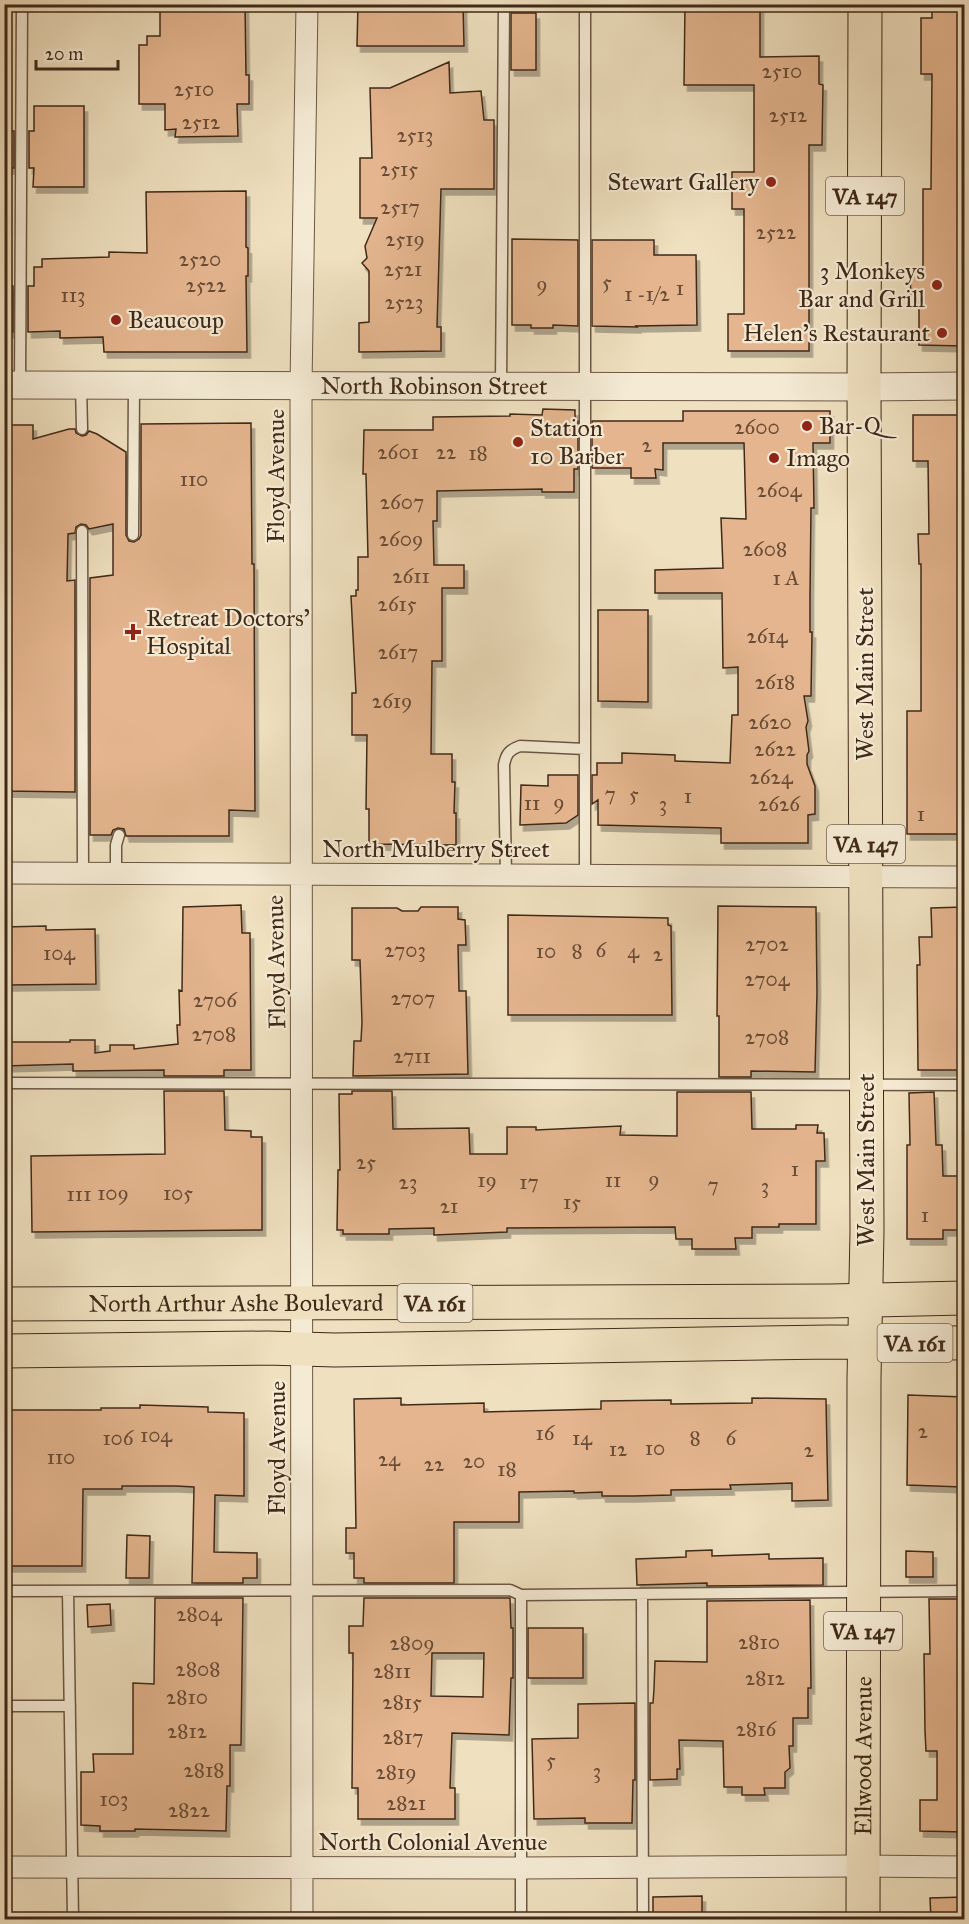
<svg xmlns="http://www.w3.org/2000/svg" width="969" height="1924" font-family="'IM FELL Great Primer',serif">
<defs>
<filter id="shadow"><feDropShadow dx="3.5" dy="6" stdDeviation="0" flood-color="#0004"/></filter>
</defs>
<rect width="100%" height="100%" fill="#efe0bf"/>
<filter id="stains"><feTurbulence type="fractalNoise" baseFrequency=".00333" numOctaves="4"/><feColorMatrix values="0 0 0 0 .2 0 0 0 0 .09 0 0 0 0 .02 0 0 0 .5 -.17"/></filter>
<radialGradient id="worn" r=".72"><stop offset=".6" stop-color="#630" stop-opacity="0"/><stop offset="1" stop-color="#630" stop-opacity=".3"/></radialGradient>
<path fill="#e4b58e" stroke="#402919" stroke-width="1.5" fill-rule="evenodd" filter="url(#shadow)" d="M160,4H245L246,75H249V104H237L238,136L175,137L176,129L165,130V104H139V45H147V36H160Z
M358,4H463L464,46H357Z
M685,4H760V57L819,56V84L823,85L822,145H809V351H728V314H744V209H732V172H754V85H684Z
M932,4H964V346L919,345V301H911L910,268H923V189H931L932,74H921V18H932Z
M511,13H536V70H511Z
M449,62L450,93L481,91L484,120H494V189H441L437,327H441V351L359,352V323L369,322V271L362,263L367,258L365,246L377,218H360V158H372L370,88H390Z
M34,106H84V187H33L34,168H29V131H34Z
M4,131H14V168H4Z
M246,191V247L248,248V276H246L247,352H104L103,337L60,338V331L28,332V286H34V267H42V259L109,257V252L147,253L146,192Z
M512,239L578,240V326L553,325V328H531V325H512Z
M592,240H654V255H696L697,325L636,326L637,327L592,326Z
M4,286H13V332H4Z
M543,409L575,410V421H578V469H574V492H542V489L437,491V521H433L434,565H464V588H442V661H432L431,754H452V782H455L454,813H456V845L369,844V809H366L367,735H352V693H356L351,596H356V590H358V557H368L366,474H363L364,430H433V417L510,416V414L542,415Z
M683,411H830V443H813L814,508H811L810,596V632H812L811,696H804L808,721L806,727L809,751L807,755V764L815,786V814L808,815V843H721V828L598,825V800L592,804V775H597V763H622V753L675,755V761L730,763L732,715H738V667L723,668L722,593H655V570L723,568L721,518L746,519L744,443H663V470L655,469L656,478H631V468H592V421H683Z
M913,415H964V834H907V711H921V564H919L918,534H929L928,461H913Z
M251,423L252,564H254L255,811L229,810V836H126L124,829L118,828L113,830L111,835H90V578L113,575V524L89,529L86,525L81,524L76,527L75,533L68,534L67,581L75,580V792L4,791V425H33V439L69,429H75L76,433L82,436L86,435L89,431L97,434L126,452V535L129,541L134,542L139,539L141,535V424Z
M598,610H648V702L598,701Z
M548,775H578V815L566,823L520,825L521,785L548,786Z
M241,905L242,933H250L251,1070H224V1076H164V1070L73,1071V1064L4,1066V1042H70V1040H95V1053L110,1051V1045H134V1049L178,1044L177,1025H180L179,990L182,991L183,907Z
M718,906L816,907L817,993L815,1072L751,1071V1077H719V1016H717Z
M421,907H458V919L465,920L466,945H458L459,991H466L468,1074L353,1076L354,1041H361L362,1022L360,960H352V908H397L402,911H418Z
M964,907V1070H918L917,965H920L919,937H932L931,908Z
M508,915L668,918V925L671,926L672,1015H508Z
M46,926V930L95,929L96,984L8,985V980L4,981V927Z
M164,1091H224L225,1130L251,1131V1137H262V1230L32,1232L31,1156L165,1154Z
M352,1091H392L393,1129L469,1128L470,1154H507V1127H536V1130L621,1126L620,1135L677,1136V1092H751L752,1129H796V1125H818L817,1133H824L825,1161H816V1224H779V1227H752V1238H735L736,1249H692V1239H676L675,1227L507,1228V1232L434,1235V1228L389,1229V1234H343V1230H337L338,1170H340L339,1094H352Z
M934,1092L936,1145H942L943,1176H964V1230H943V1239H907V1145H910L909,1093Z
M908,1395L964,1397V1466H962V1487L907,1485Z
M401,1398V1405L484,1403V1412L601,1409V1401L671,1400V1404L752,1403V1398L826,1399L828,1500L792,1501V1483L730,1485L731,1489L671,1490V1495L634,1496H602V1492L574,1493V1491L519,1492V1522H454V1583H364V1578H354V1553H346V1528H356L354,1399Z
M140,1405L208,1407V1412L244,1413V1496L215,1495L214,1552L257,1553V1578H243V1583H192L194,1487L176,1486H122V1489H83L82,1566H7L6,1410H101V1408H140Z
M127,1535L150,1536L149,1578H126Z
M712,1550V1556L769,1554V1559L823,1558V1585L707,1586V1583L637,1585L636,1559L686,1557V1551Z
M906,1551L933,1552V1577H906Z
M155,1598H243L241,1745H230V1786H227L226,1831L135,1829V1831H100V1826L81,1825V1772H94L93,1754H133V1683L154,1684Z
M364,1598H510L511,1628H513V1678H511L509,1735L452,1733L450,1788H455V1819H358V1788H352L353,1653H349V1626H363ZM432,1653H484L483,1697L431,1696Z
M964,1599V1832L920,1831V1800H937V1751H926L925,1731L924,1654H930L929,1599Z
M810,1600L811,1688H808V1718H793V1746H789L790,1768L785,1772V1788H764L765,1795H742V1787H724L723,1741L679,1740L680,1769H677V1779L650,1780V1703H653L654,1689L655,1661L707,1662V1601Z
M110,1604L111,1625L88,1627L87,1605Z
M528,1628H583V1678H528Z
M635,1703V1780H633L632,1823H585V1818L534,1819L532,1739L578,1738V1704Z
M702,1896V1920H653V1897Z
M964,1897V1920H931L930,1898Z"/>
<g fill="none" stroke-linecap="round" stroke-linejoin="round">
<g stroke="#6c5742" stroke-width="13">
<path id="service" d="M585,4V875
M20,385L22,4
M81,385L82,429
M501,386L504,4
M82,531L83,873
M133,535L134,386
M116,874V845L119,835
M506,875L504,765C506,754 509,750 520,746L585,749
M4,1083L964,1085
M4,1591L510,1590L521,1595L964,1591
M68,1591L73,1920
M642,1594L643,1920
M4,1706H70
M521,1920V1595"/>
</g>
<g stroke="#6c5742" stroke-width="23">
<path id="minor" d="M4,873L964,877
M4,1867L521,1868L862,1866L964,1867
M302,1920L301,386L307,4"/>
</g>
<g stroke="#6c5742" stroke-width="29">
<g id="tertiary">
<path id="s1" d="M4,385L864,387L964,386"/>
</g>
</g>
<g stroke="#402919" stroke-width="35">
<g id="primary">
<path id="s2" d="M4,1304L830,1301L964,1298"/>
<path d="M4,1351L267,1348L335,1350L830,1342L964,1343"/>
<path id="s3" d="M863,1920L864,1378L867,1232L864,387L865,4"/>
</g>
</g>
<use href="#service" stroke="#f5ebd5" stroke-width="10"/>
<use href="#minor" stroke="#f5ebd5" stroke-width="21"/>
<use href="#tertiary" stroke="#f5ebd5" stroke-width="27"/>
<use href="#primary" stroke="#efe0bf" stroke-width="33"/>
</g>
<g fill="#8f2418" stroke="#f5ebd5" stroke-width="2">
<circle cx="771" cy="182" r="6"/>
<circle cx="937" cy="285" r="6"/>
<circle cx="116" cy="320" r="6"/>
<circle cx="942" cy="333" r="6"/>
<circle cx="807" cy="426" r="6"/>
<circle cx="518" cy="442" r="6"/>
<circle cx="774" cy="458" r="6"/>
<path d="M130 623h6v6h6v6h-6v6h-6v-6h-6v-6h6z"/>
</g>
<g text-anchor="middle" dominant-baseline="central" stroke-width="4.5" stroke-linejoin="round" paint-order="stroke">
<g font-size="21" fill="#694c36">
<text x="782" y="71">2510</text>
<text x="194" y="89">2510</text>
<text x="788" y="115">2512</text>
<text x="201" y="122">2512</text>
<text x="415" y="135">2513</text>
<text x="399" y="169">2515</text>
<text x="400" y="207">2517</text>
<text x="776" y="232">2522</text>
<text x="405" y="239">2519</text>
<text x="200" y="259">2520</text>
<text x="403" y="269">2521</text>
<text x="607" y="282">5</text>
<text x="542" y="284">9</text>
<text x="206" y="285">2522</text>
<text x="680" y="288">1</text>
<text x="647" y="294">1 -1/2</text>
<text x="73" y="295">113</text>
<text x="404" y="302">2523</text>
<text x="757" y="427">2600</text>
<text x="647" y="445">2</text>
<text x="398" y="452">2601</text>
<text x="446" y="452">22</text>
<text x="478" y="453">18</text>
<text x="194" y="479">110</text>
<text x="779" y="490">2604</text>
<text x="402" y="502">2607</text>
<text x="401" y="539">2609</text>
<text x="765" y="549">2608</text>
<text x="411" y="576">2611</text>
<text x="786" y="578">1 A</text>
<text x="397" y="604">2615</text>
<text x="767" y="636">2614</text>
<text x="398" y="652">2617</text>
<text x="775" y="682">2618</text>
<text x="392" y="701">2619</text>
<text x="770" y="722">2620</text>
<text x="775" y="749">2622</text>
<text x="771" y="777">2624</text>
<text x="610" y="794">7</text>
<text x="634" y="794">5</text>
<text x="688" y="796">1</text>
<text x="559" y="802">9</text>
<text x="532" y="803">11</text>
<text x="663" y="804">3</text>
<text x="779" y="804">2626</text>
<text x="921" y="814">1</text>
<text x="767" y="944">2702</text>
<text x="405" y="950">2703</text>
<text x="601" y="950">6</text>
<text x="546" y="951">10</text>
<text x="577" y="951">8</text>
<text x="633" y="951">4</text>
<text x="59" y="953">104</text>
<text x="658" y="954">2</text>
<text x="767" y="979">2704</text>
<text x="413" y="998">2707</text>
<text x="215" y="1000">2706</text>
<text x="214" y="1034">2708</text>
<text x="767" y="1037">2708</text>
<text x="412" y="1056">2711</text>
<text x="366" y="1162">25</text>
<text x="795" y="1169">1</text>
<text x="654" y="1179">9</text>
<text x="487" y="1180">19</text>
<text x="613" y="1180">11</text>
<text x="408" y="1182">23</text>
<text x="529" y="1182">17</text>
<text x="713" y="1185">7</text>
<text x="765" y="1186">3</text>
<text x="113" y="1193">109</text>
<text x="178" y="1193">105</text>
<text x="79" y="1194">111</text>
<text x="572" y="1202">15</text>
<text x="449" y="1206">21</text>
<text x="925" y="1215">1</text>
<text x="923" y="1431">2</text>
<text x="545" y="1433">16</text>
<text x="156" y="1435">104</text>
<text x="118" y="1438">106</text>
<text x="582" y="1438">14</text>
<text x="695" y="1438">8</text>
<text x="731" y="1438">6</text>
<text x="655" y="1448">10</text>
<text x="618" y="1449">12</text>
<text x="809" y="1450">2</text>
<text x="61" y="1457">110</text>
<text x="389" y="1459">24</text>
<text x="474" y="1461">20</text>
<text x="434" y="1464">22</text>
<text x="507" y="1469">18</text>
<text x="199" y="1614">2804</text>
<text x="759" y="1642">2810</text>
<text x="412" y="1643">2809</text>
<text x="198" y="1669">2808</text>
<text x="392" y="1671">2811</text>
<text x="765" y="1678">2812</text>
<text x="187" y="1697">2810</text>
<text x="402" y="1702">2815</text>
<text x="756" y="1729">2816</text>
<text x="187" y="1731">2812</text>
<text x="403" y="1737">2817</text>
<text x="551" y="1760">5</text>
<text x="204" y="1770">2818</text>
<text x="597" y="1771">3</text>
<text x="396" y="1772">2819</text>
<text x="114" y="1799">103</text>
<text x="406" y="1803">2821</text>
<text x="189" y="1810">2822</text>
</g>
<g fill="#f5ebd5" stroke="#766351" stroke-width="1.5">
<rect x="826" y="177" width="78" height="38" rx="4.5"/>
<rect x="827" y="825" width="78" height="38" rx="4.5"/>
<rect x="397.5" y="1284" width="75" height="38" rx="4.5"/>
<rect x="877.5" y="1324" width="75" height="38" rx="4.5"/>
<rect x="824" y="1612" width="78" height="38" rx="4.5"/>
</g>
<g font-size="22" font-weight="bold" fill="#402919">
<text x="865" y="196">VA 147</text>
<text x="866" y="844">VA 147</text>
<text x="435" y="1303">VA 161</text>
<text x="915" y="1343">VA 161</text>
<text x="863" y="1631">VA 147</text>
</g>
<g font-size="24" fill="#402919" stroke="#f5ebd5" text-anchor="start">
<text x="759" y="182" text-anchor="end">Stewart Gallery</text>
<text x="925" y="271" text-anchor="end">3 Monkeys<tspan x="925" dy="28">Bar and Grill</tspan></text>
<text x="128" y="320">Beaucoup</text>
<text x="930" y="333" text-anchor="end">Helen's Restaurant</text>
<text x="819" y="426">Bar-Q</text>
<text x="530" y="428">Station<tspan x="530" dy="28">10 Barber</tspan></text>
<text x="786" y="458">Imago</text>
<text x="146" y="618">Retreat Doctors'<tspan x="146" dy="28">Hospital</tspan></text>
</g>
<g font-size="24" fill="#402919" stroke="#f5ebd5">
<text stroke="none"><textPath href="#s1" startOffset="430">North Robinson Street</textPath></text>
<text transform="translate(276 476) rotate(-90)">Floyd Avenue</text>
<text transform="translate(865 674) rotate(-90)">West Main Street</text>
<text x="436" y="849">North Mulberry Street</text>
<text transform="translate(276 962) rotate(-91)">Floyd Avenue</text>
<text transform="translate(866 1160) rotate(-90)">West Main Street</text>
<text stroke="none"><textPath href="#s2" startOffset="232">North Arthur Ashe Boulevard</textPath></text>
<text transform="translate(277 1448) rotate(-90)">Floyd Avenue</text>
<text stroke="none"><textPath href="#s3" startOffset="164">Ellwood Avenue</textPath></text>
<text x="433" y="1842">North Colonial Avenue</text>
</g>
</g>
<rect width="969" height="1924" fill="none" stroke="#efe0bf" stroke-width="24"/>
<rect x="6" y="6" width="957" height="1912" fill="none" stroke="#402919" stroke-width="3"/>
<rect x="12" y="12" width="945" height="1900" fill="none" stroke="#402919" stroke-width="1.5"/>
<path d="M36 60v9h82v-9" fill="none" stroke="#402919" stroke-width="3"/>
<text x="45" y="60" font-size="18" fill="#402919" stroke="#f5ebd5" stroke-width="4.5" paint-order="stroke">20 m</text>
<rect width="100%" height="100%" filter="url(#stains)"/>
<rect width="100%" height="100%" fill="url(#worn)"/>
</svg>
